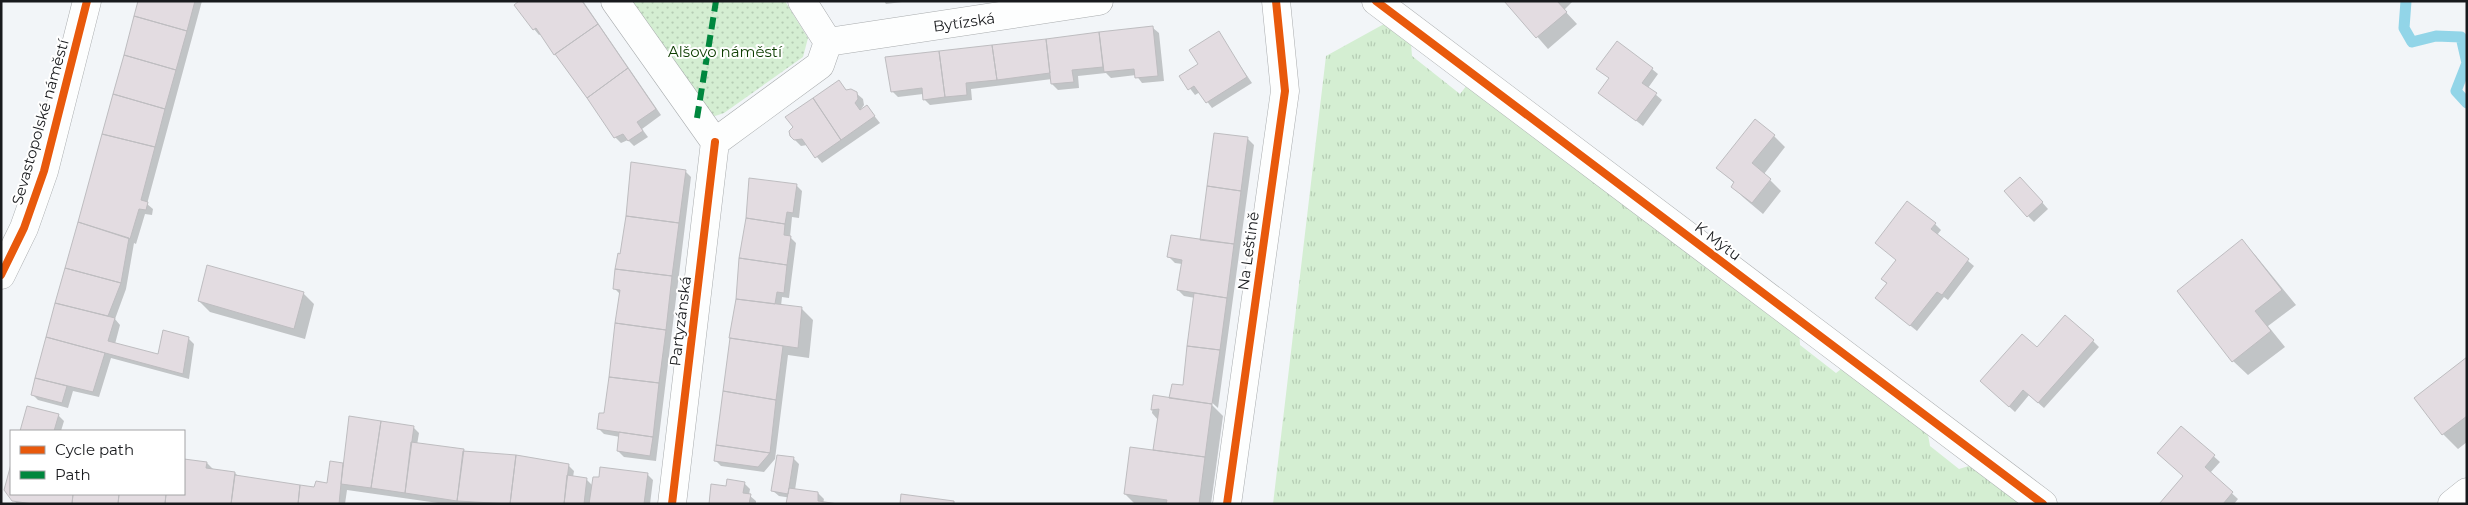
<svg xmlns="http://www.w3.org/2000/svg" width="2468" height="505" font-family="Montserrat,sans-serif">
<defs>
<pattern id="grass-tufts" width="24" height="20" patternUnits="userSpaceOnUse" patternTransform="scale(1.25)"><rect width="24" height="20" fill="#d4eed2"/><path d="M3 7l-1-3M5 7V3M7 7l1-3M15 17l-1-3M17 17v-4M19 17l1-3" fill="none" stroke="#b5ccb4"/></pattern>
<pattern id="park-dots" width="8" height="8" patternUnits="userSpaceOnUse" patternTransform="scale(1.25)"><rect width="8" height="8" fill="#d4eed2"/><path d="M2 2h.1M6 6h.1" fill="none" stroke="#b5ccb4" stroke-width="1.8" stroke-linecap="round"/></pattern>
</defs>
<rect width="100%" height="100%" fill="#f2f5f8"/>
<path fill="url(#grass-tufts)" d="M1384,24L1411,43L1412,56L1460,94L1467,85L1799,330L1800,345L1836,373L1845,366L1927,429L1930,446L1959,469L1972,465L2021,504H1273L1326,56Z"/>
<path fill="url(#park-dots)" d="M629,1H785L808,38L803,57L724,113L715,116L708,115Z"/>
<path fill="#0003" d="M140,1H202L147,204L153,209L152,215L145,214L136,244L134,243L126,289L115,319L120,325L115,344L159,355L188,338L194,344L189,379L111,358L99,397L73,391L68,408L38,400L32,394Z
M521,1H583L661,115L642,129L648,137L634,146L628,140L621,143L615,137L541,34L539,35L534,29Z
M884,1H910L886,4Z
M1506,1H1573L1564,10L1577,24L1548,49Z
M1153,28L1159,33L1164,81L1142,83L1136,75L1111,78L1106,73L1078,76L1079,88L1058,90L1052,84V79L971,89L972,100L930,105L924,99L923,94L898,97L892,91L887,58Z
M1218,33L1252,83L1212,108L1200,92L1195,95L1181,77L1200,65Z
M1598,69H1652L1658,74L1648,88L1662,100L1643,126L1600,93L1610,79Z
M839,82L847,91L856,93L863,99L864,105L859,112L872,113L880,123L822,163L807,145L801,146L791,136Z
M1215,134L1248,139L1254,145L1218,408L1208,399L1207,400L1223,416L1211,504H1135L1125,494L1154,451L1158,420L1152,413L1154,397L1170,399L1184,387L1195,298L1184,296L1178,290L1182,264L1175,263L1169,257L1201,241Z
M1774,136L1785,147L1764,174L1781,191L1763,214L1744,198L1733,187L1735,184L1718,168Z
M685,171L691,177L656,461L624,457L618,451L620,437L604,434L598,428L605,415L620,294L614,288Z
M2026,184L2048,209L2034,222L2028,216Z
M796,185L802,191L799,218L792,217L790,237L796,243L789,298L782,297L781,306L802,309L813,320L809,358L788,355L775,459L764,472L721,466L715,460L731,338Z
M1935,224L1941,230L1937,235L1974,266L1948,300L1944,297L1917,331L1876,298L1887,284L1882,279L1897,260Z
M2242,241L2256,256L2296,305L2268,326L2285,347L2248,375L2233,361Z
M303,293L314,304L305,339L210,312L199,301Z
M2093,341L2099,347L2044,408L2029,395L2015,412L1988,387L2037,348Z
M2467,359V442L2458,449L2443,434L2416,398Z
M28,408L58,415L64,421L61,431H22Z
M413,427L419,433L417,445L568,465L574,471L573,477L586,479L593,486L647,474L653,480L650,504H445L347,490L345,504H17L5,490L11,469V494H184V460L207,463L214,470L235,473L239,477L315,488L328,484L331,463L344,465Z
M2181,427L2220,462L2210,473L2238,499L2234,504H2160L2184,476Z
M793,458L799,464L795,490L818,493L824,499L823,503L779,496L773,491Z
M744,483L750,489L749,495L756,501V504H711Z"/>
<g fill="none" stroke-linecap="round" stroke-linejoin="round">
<path stroke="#92d5e8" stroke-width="11" d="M2406,1L2404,28L2412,42L2436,36L2461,37L2467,63L2456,91L2467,103"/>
</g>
<path fill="#e3dce1" stroke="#bebdc0" d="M138,1H195L187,31L134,16Z
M519,1H582L598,24L554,55L536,28L533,30L514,5Z
M1504,1H1557L1567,12L1536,38Z
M134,16L187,31L176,70L124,55Z
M598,24L628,68L587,98L555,54Z
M1153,26L1158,76L1135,78L1134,69L1104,72L1099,32Z
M1219,31L1247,77L1206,103L1194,86L1188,90L1179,76L1198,64L1189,50Z
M1099,32L1103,67L1072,70L1074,82L1051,84L1046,39Z
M1046,39L1050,73L997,80L992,45Z
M1617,41L1653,68L1642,83L1657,93L1636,121L1598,93L1609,78L1596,69Z
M992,45L997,80L966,83L967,95L945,97L939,51Z
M939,51L945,97L923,100L922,88L891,92L885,57Z
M124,55L176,70L165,109L113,94Z
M628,68L656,109L637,122L643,131L628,141L623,134L614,138L587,98Z
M839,80L846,90L851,89L857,92L858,99L855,103L860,110L867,105L875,116L841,140L813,98Z
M113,94L165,109L155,147L102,134Z
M813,98L841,140L815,158L802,139L794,140L790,136L789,131L793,127L785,117Z
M1755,119L1775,135L1752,163L1771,179L1752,203L1731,187L1734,182L1716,168Z
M1214,133L1248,137L1241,191L1207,186Z
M102,134L155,147L141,200L148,202L146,210L139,209L130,239L78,222Z
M631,162L686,170L679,223L626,216Z
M2020,177L2043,202L2027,217L2004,191Z
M749,178L797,184L793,213L787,212L785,224L746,218Z
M1207,186L1241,191L1234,244L1200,240Z
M1907,201L1936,223L1931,229L1969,259L1942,295L1937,292L1910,326L1875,298L1887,283L1881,279L1896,260L1875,243Z
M626,216L679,223L672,276L615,269L618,253L620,254Z
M746,218L785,224L784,235L791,236L787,265L739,258Z
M78,222L129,238L121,283L65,268Z
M1171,235L1234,244L1227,298L1177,290L1182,260L1167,257Z
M2242,239L2282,290L2255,311L2271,331L2232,362L2177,291Z
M739,258L787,265L784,293L777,292L775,304L736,299Z
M207,265L304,292L294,329L198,301Z
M65,268L121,283L108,316L55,303Z
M615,269L672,276L666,330L615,323L620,290L613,289Z
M1194,293L1227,298L1220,350L1187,346Z
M736,299L802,307L798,348L729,338Z
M55,303L115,318L108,341L158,354L163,330L189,337L183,374L46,337Z
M2065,315L2094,340L2038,403L2023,390L2009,407L1980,381L2022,334L2037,347Z
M615,323L666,330L659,383L609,377Z
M46,337L105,353L93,392L35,378Z
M730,338L783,346L776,400L723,391Z
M1187,346L1220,350L1212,404L1169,398L1172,384L1183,385Z
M2467,357V416L2442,435L2414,398Z
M609,377L659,383L653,437L597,429L599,413H604Z
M35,378L67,386L62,403L31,395Z
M723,391L776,400L770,453L716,445Z
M1153,395L1212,404L1205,457L1153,450L1159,409L1151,410Z
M27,406L59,414L54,431H20Z
M349,416L381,421L371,488L341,484Z
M381,421L414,426L405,493L371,488Z
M2181,426L2215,455L2205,467L2233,492L2223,504H2159L2183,476L2157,453Z
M619,432L653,437L650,456L617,451Z
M411,442L464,449L457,501L405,493Z
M716,445L770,453L758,467L714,461Z
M1130,447L1205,457L1199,504H1166L1167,500L1124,494Z
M463,451L516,455L510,504L457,501Z
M516,455L569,464L564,504H510Z
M777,455L794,457L788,494L771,491Z
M184,459L207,462L206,468L235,472L231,504H165L166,494H184Z
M330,461L343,463L339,504H298L300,485L314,487L316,481L327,483Z
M11,464V494H73L72,504H33L12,501L4,490Z
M600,467L648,473L644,504H589L593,477H599Z
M235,475L300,485L298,504H231Z
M567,475L587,478L584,504H564Z
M727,479L745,482L743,493L751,494L749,504H709L711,484L726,486Z
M789,488L818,492V501L838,504H786Z
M73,494H119L118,504H72Z
M119,494H166L165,504H118Z
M901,494L954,501V504H900Z"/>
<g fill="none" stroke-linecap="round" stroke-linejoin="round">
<g stroke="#a9acae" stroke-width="29">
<path id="minor" d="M615,1L715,142
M1376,1L2043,504
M828,42L1099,1
M715,142L820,65L828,42L802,1
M672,504L715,142
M1227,504L1285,91L1276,1"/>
</g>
<g stroke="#a9acae" stroke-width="29">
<path id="tertiary" d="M1,275L24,228L44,171L87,1"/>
</g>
<g stroke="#a9acae" stroke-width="29">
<path id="secondary" d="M2452,504L2467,492"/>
</g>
<use href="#minor" stroke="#fdfefe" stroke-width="28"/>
<use href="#tertiary" stroke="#fdfefe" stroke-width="28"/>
<use href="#secondary" stroke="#fdfefe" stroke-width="28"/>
<path stroke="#00873e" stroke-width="6" stroke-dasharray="12 6" stroke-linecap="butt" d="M697,118L716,1"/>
<g stroke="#fff" stroke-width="11">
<path id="cycleway" d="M1376,1L2043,504
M1,275L24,228L44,171L87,1
M672,504L715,142
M1227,504L1285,91L1276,1"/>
</g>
<use href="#cycleway" stroke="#e8590c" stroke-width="8"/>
</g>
<g text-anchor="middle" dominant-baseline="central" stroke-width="4" stroke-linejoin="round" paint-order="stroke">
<g font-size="15" fill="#181a1d" stroke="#fff">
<text transform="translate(964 22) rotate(-8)">Bytízská</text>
<text transform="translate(40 122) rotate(-74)">Sevastopolské náměstí</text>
<text transform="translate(1718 241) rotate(37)">K Mýtu</text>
<text transform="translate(1248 251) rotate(-82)">Na Leštině</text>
<text transform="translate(680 321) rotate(-83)">Partyzánská</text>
</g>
<g font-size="15" fill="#0e3e02" stroke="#fff">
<text x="725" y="51">Alšovo náměstí</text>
</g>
</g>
<rect width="2468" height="505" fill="none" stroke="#181a1d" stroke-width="5"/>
<rect x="10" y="430" width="175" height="65" fill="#ffffff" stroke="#a3a3a5"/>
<rect x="20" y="446" width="25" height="8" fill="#e8590c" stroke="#a3a3a5"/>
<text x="55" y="455" font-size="15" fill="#181a1d">Cycle path</text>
<rect x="20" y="471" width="25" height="8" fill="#00873e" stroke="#a3a3a5"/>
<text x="55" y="480" font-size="15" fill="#181a1d">Path</text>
</svg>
